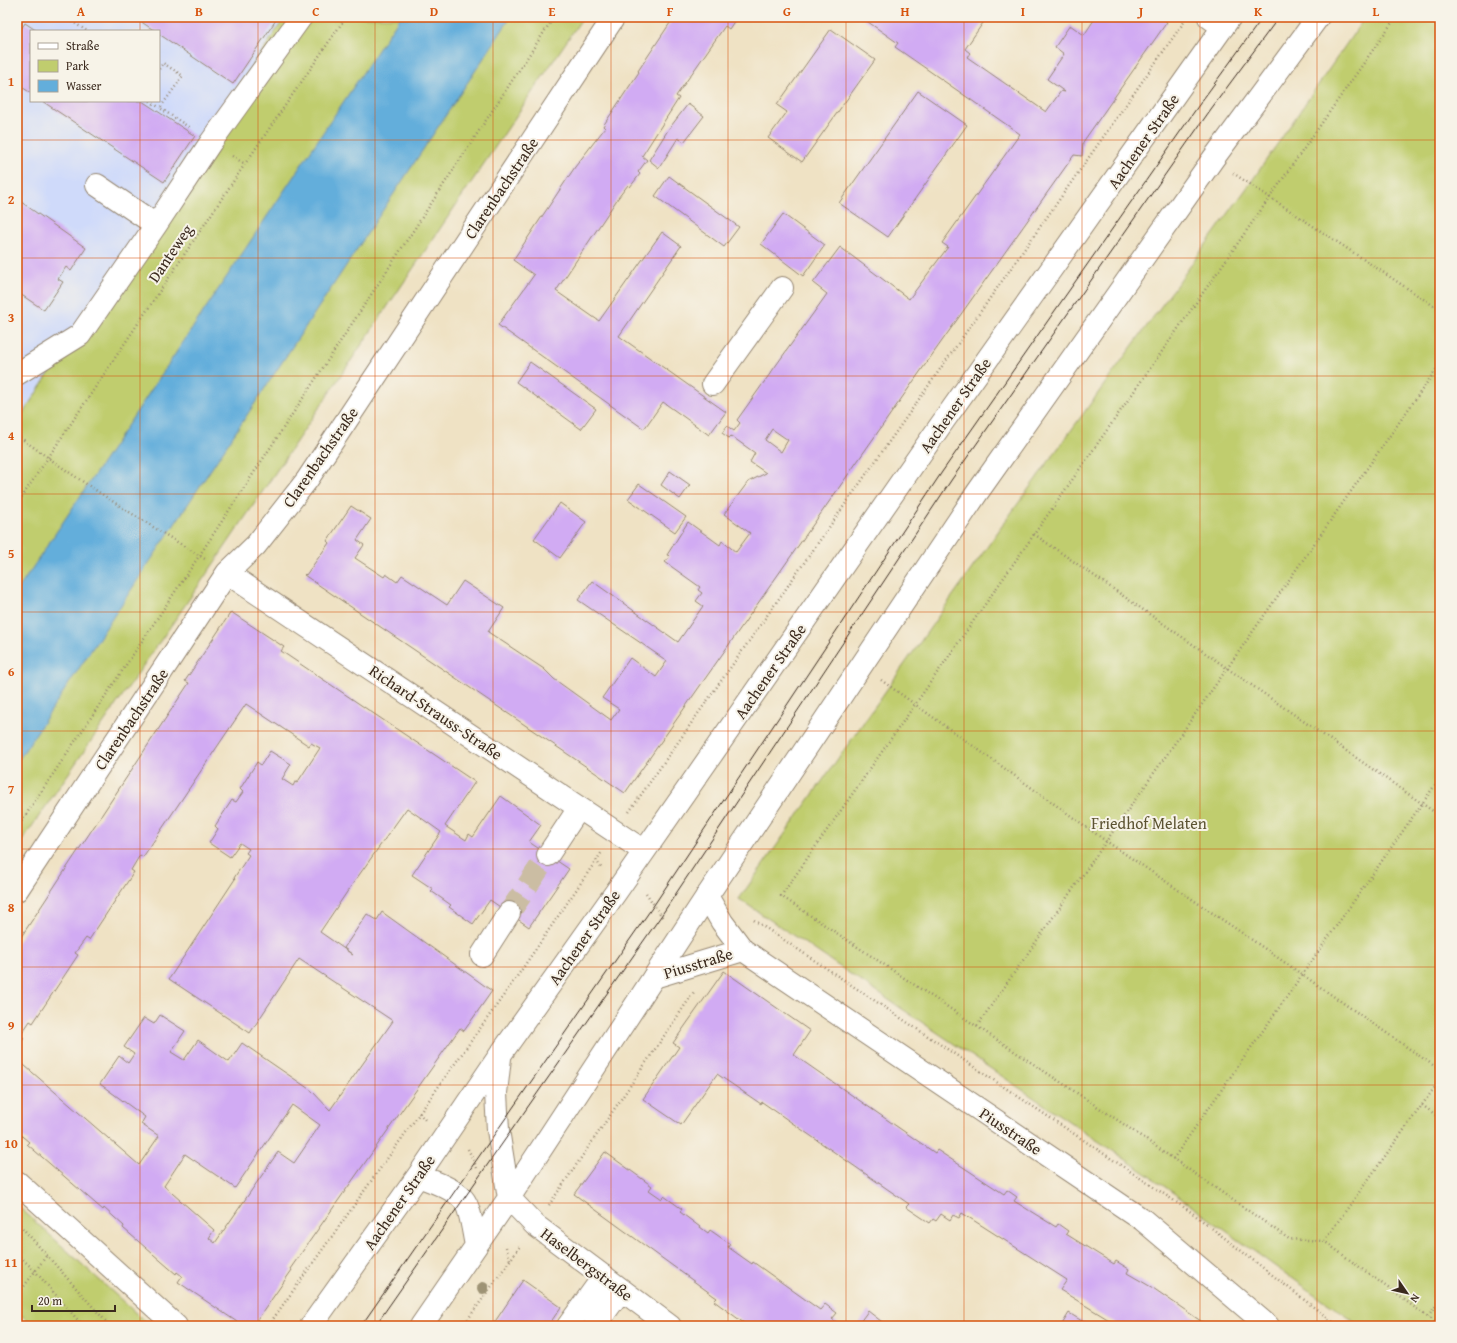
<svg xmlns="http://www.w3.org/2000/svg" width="1457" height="1343" font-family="'Gentium Book Plus',serif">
<rect width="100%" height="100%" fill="#f7f3e8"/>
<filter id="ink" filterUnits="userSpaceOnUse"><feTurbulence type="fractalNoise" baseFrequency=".025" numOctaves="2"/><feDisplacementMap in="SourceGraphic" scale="8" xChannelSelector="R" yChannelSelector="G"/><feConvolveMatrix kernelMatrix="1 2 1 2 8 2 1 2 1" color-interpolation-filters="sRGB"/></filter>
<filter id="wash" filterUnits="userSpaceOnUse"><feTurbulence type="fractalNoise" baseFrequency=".012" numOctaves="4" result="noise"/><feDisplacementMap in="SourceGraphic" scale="16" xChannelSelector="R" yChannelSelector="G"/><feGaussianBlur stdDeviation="0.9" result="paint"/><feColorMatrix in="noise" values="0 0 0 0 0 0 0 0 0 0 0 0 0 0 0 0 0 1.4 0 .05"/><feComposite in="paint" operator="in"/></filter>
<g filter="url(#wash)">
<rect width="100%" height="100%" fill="#efe2c4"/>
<path fill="#cfdafa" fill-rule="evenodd" d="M17,17H285L20,417L17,415ZM31,31H159V101H31Z"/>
<path fill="#c0cd6e" stroke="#7e7c46" d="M285,17H583L217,559L17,848V422Z
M1365,17H1440V1326H1361L1298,1283L1150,1176L739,899L1009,516L1249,185Z
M17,1205L150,1326H37L17,1313Z"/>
<path fill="#63aedb" stroke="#4f6c7c" d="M400,17H511L17,762V591Z"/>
<g id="blocks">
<path fill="#d1abf3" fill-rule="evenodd" d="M134,17H278L233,84L159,34V31H155Z
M674,17H737L729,29L725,26L676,96L679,98L642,156L647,160L638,172L640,174L630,187L628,185L618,198L556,291L599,321L662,232L681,246L619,336L726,412L709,435L663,402L644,429L498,325L534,275L513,260L575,167L605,128L603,126L639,72L638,71Z
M861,17H987L965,49L970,53L967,57L1046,112L1061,91L1065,92L1047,79L1064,54L1055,47L1070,25L1084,35L1096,17H1160L1167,22L1083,142L1082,156L1074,155L920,372L625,793L304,575L305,574L306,575L329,543L327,541L351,506L371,519L357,540L364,545L355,558L384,577L386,574L397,582L402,575L447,605L463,581L504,608L488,632L544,669L554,679L611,720L619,709L602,698L630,658L656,677L667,661L578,600L592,581L678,642L703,606L696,601L702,593L698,590L700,587L665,562L670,556L667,555L688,522L720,545L722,541L736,552L750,533L724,514L748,482L766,473L750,462L755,453L731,436L729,438L722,433L727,426L734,431L740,423L737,420L827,294L813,283L840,247L909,299L948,247L942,243L1020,134L895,47L898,43ZM772,429L788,440L781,452L765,440Z
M25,23L37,31H31V93L17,84V35Z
M831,29L875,60L802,162L768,138L787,112L777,105Z
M918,91L967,125L888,237L839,203Z
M42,101H142L195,136L164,182Z
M688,104L704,116L684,142L678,138L659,168L649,160L668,130Z
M669,176L739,227L724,247L655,196Z
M17,199L86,248L71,271L66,267L58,279L63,282L44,310L17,292Z
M783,214L825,245L803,276L761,244Z
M530,362L596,409L581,429L516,382Z
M670,471L690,485L680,499L661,485Z
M639,484L686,517L675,532L628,499Z
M560,503L586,522L560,558L534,539Z
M231,612L284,647L281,651L475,782L445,826L466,840L469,834L473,837L501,796L541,825L529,842L569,869L529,927L490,900L473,924L449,907L451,905L431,891L433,889L412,875L441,832L407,808L349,889L320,932L353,955L344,948L367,914L377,920L382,912L492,991L464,1031L460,1028L290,1269L292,1270L253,1326H243L178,1282L182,1276L177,1272L176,1274L123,1228L124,1226L104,1208L103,1210L27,1144L29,1142L17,1132V1059L139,1165L159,1136L141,1124L145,1117L100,1084L119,1056L128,1063L134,1054L124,1047L144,1018L154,1024L160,1015L185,1031L171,1052L184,1060L198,1040L229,1062L242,1043L312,1091L330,1110L393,1021L299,959L250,1033L169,979L235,879L234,878L249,855L246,853L249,849L240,843L230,857L209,843L218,829L215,826L232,800L236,802L243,792L240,789L257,762L261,765L270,751L291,764L282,779L293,786L295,782L297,783L320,748L311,743L309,746L246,704L143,857L140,855L131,870L134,872L89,940L86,938L75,953L78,955L33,1023L30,1021L20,1036L24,1038L17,1048V943L189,683L185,681ZM292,1105L320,1125L294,1163L278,1152L215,1243L209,1238L214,1230L164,1186L185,1154L235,1188Z
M724,971L810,1031L794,1055L935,1153L937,1150L1004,1194L1007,1190L1017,1197L1014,1201L1056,1227L1058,1224L1068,1231L1066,1234L1114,1264L1116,1261L1129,1269L1127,1273L1153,1288L1208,1326H1119L1060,1290L1067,1280L962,1213L959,1218L953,1215L950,1220L941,1214L936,1221L933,1219L930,1223L906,1207L909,1204L762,1102L761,1104L717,1074L681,1125L643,1099L679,1047L673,1043Z
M605,1152L652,1186L649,1190L662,1199L664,1196L682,1209L680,1212L708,1233L710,1230L730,1244L728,1247L752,1264L753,1262L820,1310L825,1304L837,1313L832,1319L841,1326H748L714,1301L717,1298L714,1296L574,1194Z
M523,1280L561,1307L548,1326H492Z
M868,1311L886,1325L888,1326H857Z
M1069,1313L1090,1326H1061Z
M484,1322L490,1326H481Z"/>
</g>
</g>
<g filter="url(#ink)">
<use href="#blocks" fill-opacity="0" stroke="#958671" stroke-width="1"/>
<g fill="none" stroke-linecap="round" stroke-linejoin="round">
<path stroke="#cbbda3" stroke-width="22" stroke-dasharray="22 11" stroke-linecap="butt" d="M509,913L548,855"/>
<g stroke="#958671" stroke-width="24">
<path id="minor" d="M1209,17L1223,27
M97,185L156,225
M17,374L80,335L156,225L211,142L301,17
M713,384L782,288
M227,573L644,851
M548,855L579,808
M17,890L227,573L256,545L307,480L614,17
M707,896L722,922L743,950L1143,1220L1268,1326
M482,955L509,913
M654,977L743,950
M17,1182L176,1326
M509,1198L535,1225L670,1326
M568,1326L604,1276
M595,1326L621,1290"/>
</g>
<g stroke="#958671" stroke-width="24">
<path id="major" d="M500,1058L496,1093L498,1130L509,1198
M418,1176C432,1181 453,1188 463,1199C471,1208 473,1233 476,1245
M311,1326L418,1176L500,1055L616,892L940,426L1230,17
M421,1326L509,1198L707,896L977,493L1213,159L1318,17"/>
</g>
<path stroke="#958671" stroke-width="2.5" stroke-dasharray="1 3" stroke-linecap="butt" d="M65,17L87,31
M1396,17L781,896L1119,1121L1289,1239L1324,1241L1440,1326
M159,69L163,63L183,76L160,108L190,128
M150,101L160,108
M232,156L245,164
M1233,173L1440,310
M17,435C77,480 141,520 205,559
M17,504L245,164L346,17
M1034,534L1440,816
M881,680L1106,841L1245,935L1440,1070
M629,812L1184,22
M17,828L199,556L554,17
M596,860L602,869
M646,893L663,918
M754,920L1191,1212L1338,1326
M977,1026L1440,364
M1422,1105L1440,1118
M419,1113L426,1121
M468,1149L477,1168
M1173,1159L1440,778
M549,1205L694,992
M17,1222L110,1326
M1324,1241L1440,1080
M506,1247L510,1260
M17,1254L35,1271L83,1326
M17,1296L47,1255
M1428,1317L1440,1300
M271,1326L273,1319L516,978L602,852
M463,1326L521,1245"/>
<use href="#minor" stroke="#fff" stroke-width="22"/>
<use href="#major" stroke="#fff" stroke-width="22"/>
<path stroke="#3b2a1e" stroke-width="1" d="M361,1326L654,905L942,472L1201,102L1263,17
M375,1326L661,916L952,479L1211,109L1279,17"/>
</g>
<circle fill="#9e9374" cx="483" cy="1288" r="6"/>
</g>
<path fill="none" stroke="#d7540e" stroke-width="1" stroke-opacity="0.55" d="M140,17V31M258,17V1326M375,17V1326M493,17V1326M611,17V1326M728,17V1326M846,17V1326M964,17V1326M1082,17V1326M1200,17V1326M1317,17V1326M140,101V1326M17,140H1440M17,258H1440M17,376H1440M17,494H1440M17,612H1440M17,731H1440M17,849H1440M17,967H1440M17,1085H1440M17,1203H1440"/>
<g text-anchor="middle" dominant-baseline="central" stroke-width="4" stroke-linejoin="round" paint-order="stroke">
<g font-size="16" fill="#3b2a1e" stroke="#f7f3e8">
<text transform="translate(1143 141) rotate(-55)">Aachener Straße</text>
<text transform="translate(501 188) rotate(-56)">Clarenbachstraße</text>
<text transform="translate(170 253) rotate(-56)">Danteweg</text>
<text transform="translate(955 405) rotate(-55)">Aachener Straße</text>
<text transform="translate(320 457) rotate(-55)">Clarenbachstraße</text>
<text transform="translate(770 671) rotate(-55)">Aachener Straße</text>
<text transform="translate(436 712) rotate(34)">Richard-Strauss-Straße</text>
<text transform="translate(131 719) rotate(-56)">Clarenbachstraße</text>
<text transform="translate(584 937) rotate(-55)">Aachener Straße</text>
<text transform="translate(698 963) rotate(-17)">Piusstraße</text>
<text transform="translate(1011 1131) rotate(34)">Piusstraße</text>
<text transform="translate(399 1202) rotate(-55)">Aachener Straße</text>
<text transform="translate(587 1264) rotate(37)">Haselbergstraße</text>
</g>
<g font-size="16" fill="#5c5332" stroke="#f7f3e8">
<text x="1149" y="823">Friedhof Melaten</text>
</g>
</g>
<rect width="1457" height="1343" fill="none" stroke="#f7f3e8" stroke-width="44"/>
<rect x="30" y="30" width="130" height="72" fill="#f7f3e8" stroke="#aca397"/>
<rect x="38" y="43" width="20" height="6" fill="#ffffff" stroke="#aca397"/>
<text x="66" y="50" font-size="12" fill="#3b2a1e">Straße</text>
<rect x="38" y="60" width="20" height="12" fill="#c0cd6e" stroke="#aca397"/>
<text x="66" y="70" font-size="12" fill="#3b2a1e">Park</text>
<rect x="38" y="80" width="20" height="12" fill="#63aedb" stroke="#aca397"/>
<text x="66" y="90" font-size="12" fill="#3b2a1e">Wasser</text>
<g transform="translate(1407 1293) rotate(124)" stroke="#f7f3e8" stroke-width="3" paint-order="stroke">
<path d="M0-3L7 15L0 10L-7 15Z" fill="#3b2a1e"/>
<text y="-6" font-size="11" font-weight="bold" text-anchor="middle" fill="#3b2a1e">N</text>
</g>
<path d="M32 1305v6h83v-6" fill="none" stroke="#3b2a1e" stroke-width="2"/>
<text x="38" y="1305" font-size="12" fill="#3b2a1e" stroke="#f7f3e8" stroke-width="3" paint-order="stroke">20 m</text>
<rect x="22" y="22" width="1413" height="1299" fill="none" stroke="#d7540e" stroke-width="1.5"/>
<g font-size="13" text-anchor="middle" font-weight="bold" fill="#d7540e">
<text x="81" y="16">A</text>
<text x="199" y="16">B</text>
<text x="316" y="16">C</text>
<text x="434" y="16">D</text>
<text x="552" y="16">E</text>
<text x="670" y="16">F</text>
<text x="787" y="16">G</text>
<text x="905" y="16">H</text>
<text x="1023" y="16">I</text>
<text x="1141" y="16">J</text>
<text x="1258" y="16">K</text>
<text x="1376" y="16">L</text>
<text x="11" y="86">1</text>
<text x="11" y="204">2</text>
<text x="11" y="322">3</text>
<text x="11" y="440">4</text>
<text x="11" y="558">5</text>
<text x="11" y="676">6</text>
<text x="11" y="794">7</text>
<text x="11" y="912">8</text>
<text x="11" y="1030">9</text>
<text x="11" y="1148">10</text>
<text x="11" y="1267">11</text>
</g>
</svg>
